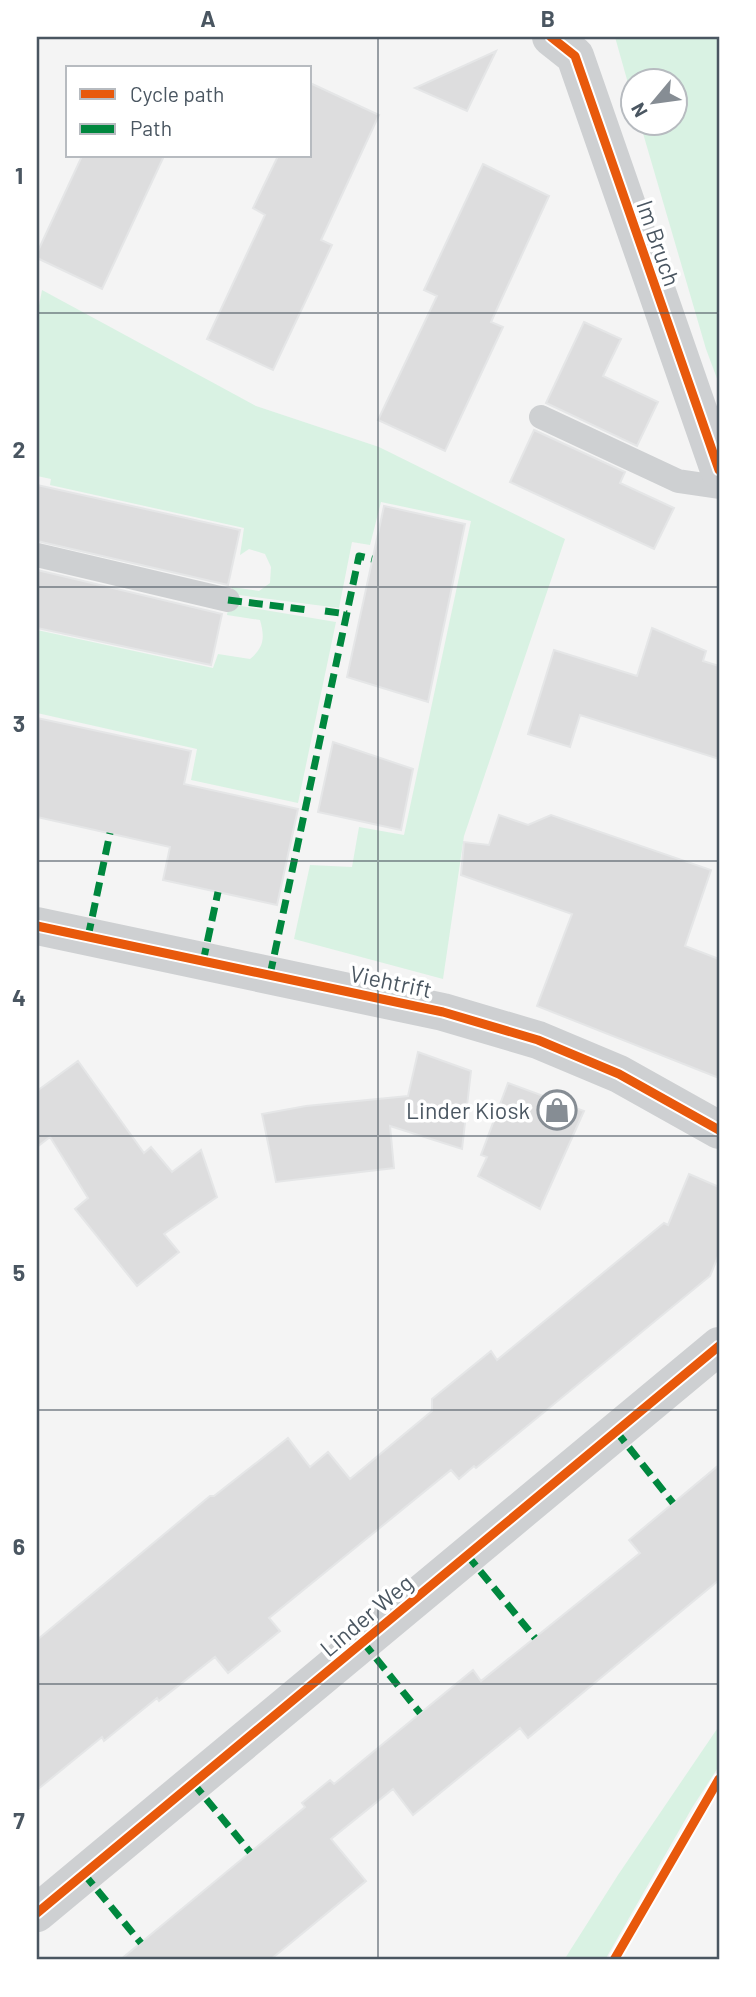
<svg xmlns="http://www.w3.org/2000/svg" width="756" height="1997" font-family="Barlow,sans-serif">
<rect width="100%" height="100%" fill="#f4f4f4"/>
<path fill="#d9f2e3" d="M615,37H719V384L706,349L640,123L676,122V80H634L633,101Z
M42,290L256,406L379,447L565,539L464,836L443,979L294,939L310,865L352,867L359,827L404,835L471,521L381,502L370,545L352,542L339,608L231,594L232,587L259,591L270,583L271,567L265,554L249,549L240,555L244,528L50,485L51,479L37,476V316Z
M229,604L336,622L298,803L191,780L197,749L37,713V630L213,668L218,654L250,659C264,647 265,638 260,620L227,615Z
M719,1726V1766L692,1808L605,1960H564L618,1875Z"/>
<path fill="#ddddde" stroke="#e5e6e7" stroke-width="2" d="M496,51L467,111L415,88Z
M310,83L379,115L321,240L332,245L273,370L207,339L265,215L253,208L278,156H310Z
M82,156H164L102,289L37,258V253Z
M483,164L549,196L491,322L503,327L445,451L378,420L437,296L424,290Z
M584,322L621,339L603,376L658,402L637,446L546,403Z
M534,430L625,472L620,483L674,508L654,549L510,482Z
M37,485L240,530L228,585L37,541Z
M384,506L465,524L428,702L347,677Z
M37,570L222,614L211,665L37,628Z
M652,628L706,651L703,661L719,666V759L580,715L570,747L528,734L554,650L637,676Z
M37,718L191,751L184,784L298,809L277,905L163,880L170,847L37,817Z
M333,742L413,769L401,830L318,812Z
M499,815L528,825L551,815L711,870L685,946L719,959V1078L537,1006L572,914L461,875L464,842L489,845Z
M418,1052L471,1071L462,1149L390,1126L394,1168L276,1182L262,1114L306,1106L408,1096Z
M78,1061L144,1153L151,1147L172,1172L201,1150L217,1197L164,1234L179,1252L137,1286L75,1209L88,1198L50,1137L37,1147V1091Z
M508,1083L584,1111L540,1209L478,1176L487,1157L481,1155Z
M689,1174L719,1187V1254L710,1276L476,1468L474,1466L459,1479L451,1470L269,1618L280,1631L228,1673L215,1657L159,1701L157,1698L104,1741L102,1737L37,1790V1640L210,1496H214L288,1438L310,1467L328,1452L350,1479L432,1411V1399L491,1351L497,1360L664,1223L668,1225Z
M719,1465V1580L528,1738L520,1728L413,1815L393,1789L331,1839L366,1881L270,1960H120L305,1807L302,1803L330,1780L334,1784L473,1670L481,1681L640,1553L629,1540Z"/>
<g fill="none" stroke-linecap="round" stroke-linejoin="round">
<path stroke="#ced0d2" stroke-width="24" d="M541,417L678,481L719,487
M37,555L228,600"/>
<path stroke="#ced0d2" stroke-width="38" d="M551,37L575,56L719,470
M37,926L443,1012L538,1040L619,1074L719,1130
M37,1913L719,1346"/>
<path stroke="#00873e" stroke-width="7" stroke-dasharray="14 7" stroke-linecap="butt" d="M228,600L309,610
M325,611L347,614
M88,937L110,833
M203,962L218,892
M270,975L359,556L372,559
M616,1431L673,1503
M467,1555L535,1638
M363,1642L420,1713
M193,1783L250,1852
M84,1874L141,1943"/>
<g stroke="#fff" stroke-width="13">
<path id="cycleway" d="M551,37L575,56L719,470
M37,926L443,1012L538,1040L619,1074L719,1130
M37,1913L719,1346
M614,1960L719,1779"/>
</g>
<use href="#cycleway" stroke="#e8590c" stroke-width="9"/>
</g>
<path fill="none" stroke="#4a5661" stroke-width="2" stroke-opacity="0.55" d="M378,37V1960M37,313H719M37,587H719M37,861H719M37,1136H719M37,1410H719M37,1684H719"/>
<defs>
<g id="shop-ring" transform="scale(2.0125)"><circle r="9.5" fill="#fff" stroke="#868d94" stroke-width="1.5"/><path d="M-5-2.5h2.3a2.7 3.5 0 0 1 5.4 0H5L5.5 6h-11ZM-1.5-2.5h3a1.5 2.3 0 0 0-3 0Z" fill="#868d94"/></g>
</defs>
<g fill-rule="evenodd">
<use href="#shop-ring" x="557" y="1110"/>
</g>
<g text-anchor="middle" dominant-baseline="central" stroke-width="7" stroke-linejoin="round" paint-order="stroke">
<g font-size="23" fill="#4a5661" stroke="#fff">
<text transform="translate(659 243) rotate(71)">Im Bruch</text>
<text transform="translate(391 981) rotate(12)">Viehtrift</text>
<text transform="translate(366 1615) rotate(-40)">Linder Weg</text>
</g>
<g font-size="23" fill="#4a5661" stroke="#fff" text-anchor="end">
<text x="530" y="1110">Linder Kiosk</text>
</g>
</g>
<rect width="756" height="1997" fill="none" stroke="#ffffff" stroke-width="77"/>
<rect x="66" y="66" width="245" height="91" fill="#ffffff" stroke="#b7bbc0" stroke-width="2"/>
<rect x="80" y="89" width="35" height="10" fill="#e8590c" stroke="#b7bbc0" stroke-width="2"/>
<text x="130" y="102" font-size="21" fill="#4a5661">Cycle path</text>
<rect x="80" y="124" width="35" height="10" fill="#00873e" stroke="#b7bbc0" stroke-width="2"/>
<text x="130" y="136" font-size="21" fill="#4a5661">Path</text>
<g transform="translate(654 102) rotate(241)"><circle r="33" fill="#ffffff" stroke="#b7bbc0" stroke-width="2"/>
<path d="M0-5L12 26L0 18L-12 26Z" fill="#868d94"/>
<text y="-10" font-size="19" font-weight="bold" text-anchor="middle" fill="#4a5661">N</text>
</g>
<rect x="38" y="38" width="680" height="1920" fill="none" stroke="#4a5661" stroke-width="2.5"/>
<g font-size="23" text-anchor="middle" font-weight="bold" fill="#4a5661">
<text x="208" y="27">A</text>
<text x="548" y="27">B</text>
<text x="19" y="184">1</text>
<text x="19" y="458">2</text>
<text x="19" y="732">3</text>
<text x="19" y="1006">4</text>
<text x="19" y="1281">5</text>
<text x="19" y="1555">6</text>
<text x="19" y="1829">7</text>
</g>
</svg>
